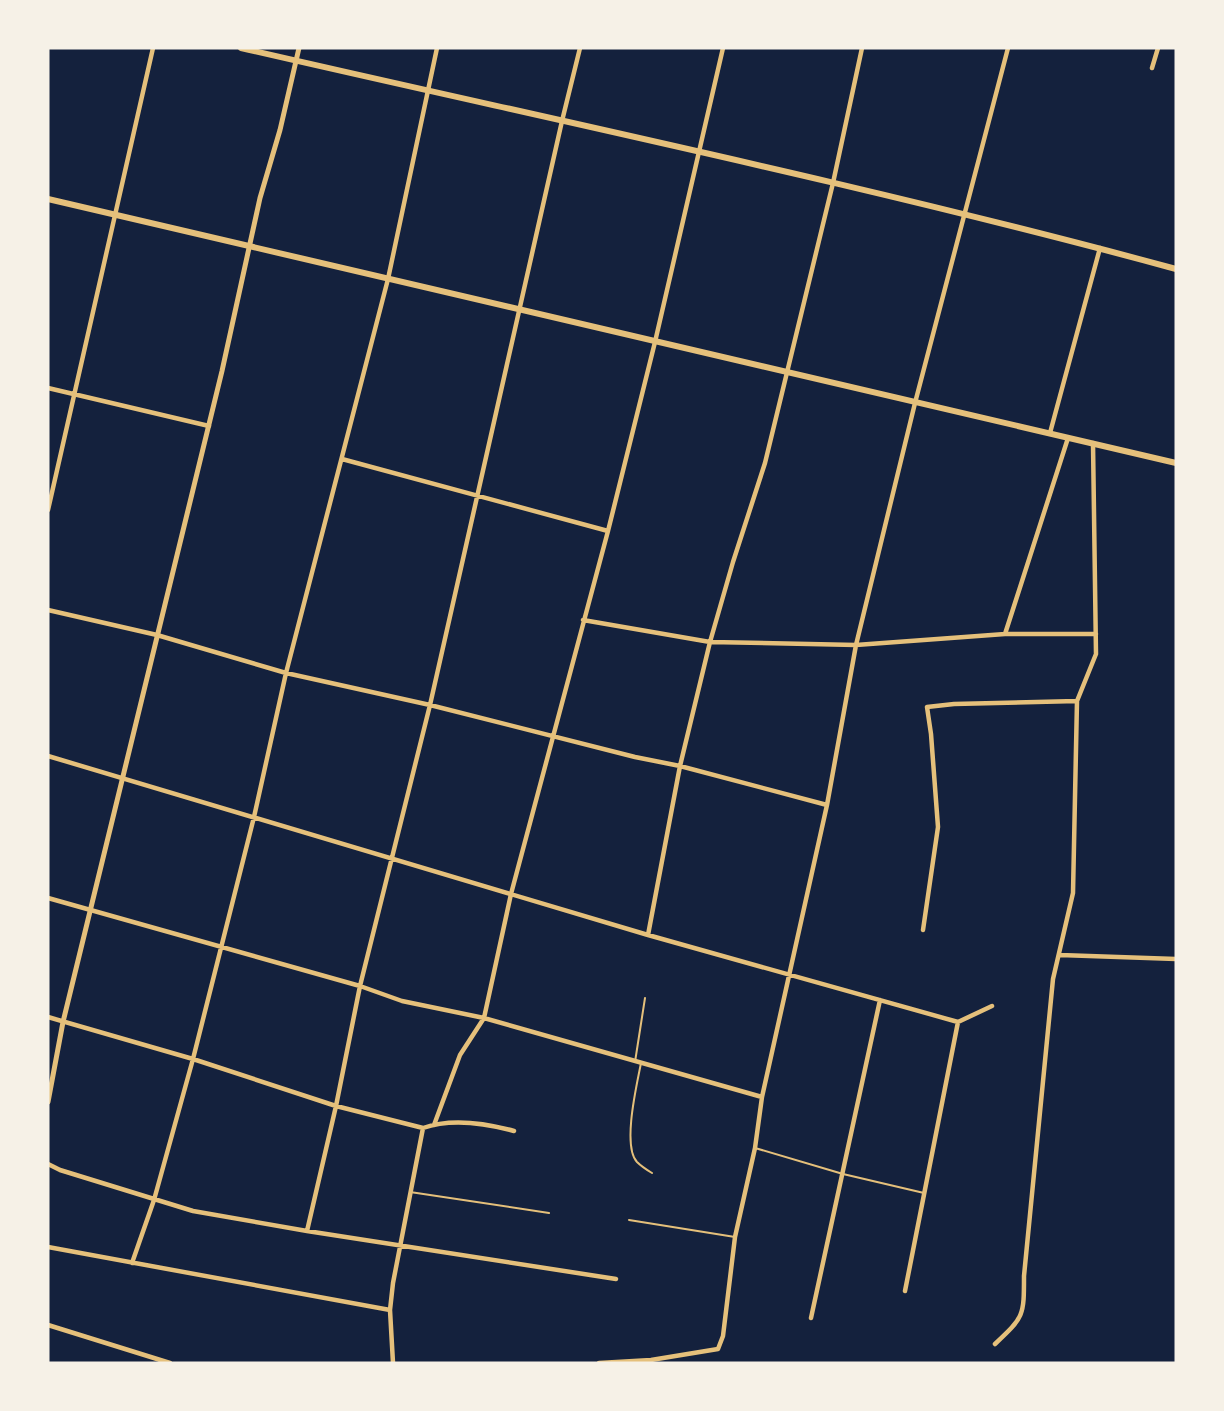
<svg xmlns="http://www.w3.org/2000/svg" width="1224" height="1411" font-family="'Noto Sans',sans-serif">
<rect width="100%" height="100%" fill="#14213d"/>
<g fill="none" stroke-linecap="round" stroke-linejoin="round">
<path stroke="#e5c07b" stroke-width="2" d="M635,1062L645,998
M641,1063C637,1084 622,1146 637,1162C641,1166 647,1170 652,1173
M755,1148L843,1174L924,1193
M410,1192L549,1213
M629,1220L735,1237"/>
<path stroke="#e5c07b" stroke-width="4.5" d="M1152,68L1158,48
M48,388L209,426
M1050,433L1100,248
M342,459L608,531
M48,510L153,48
M48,610L157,635L286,673L430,705L635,757L680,766L827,805
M583,620L710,642L856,645L1005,634H1096
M1005,634L1068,438
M48,756L648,935L958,1022L992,1006
M48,898L360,986L402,1001L484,1018L762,1097
M923,930L938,827L931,734L927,707L954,704L1077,701
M648,935L680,766L710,642L733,562L765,463L833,183L862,48
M1060,955L1176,959
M48,1017L193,1059L336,1106L423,1128C451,1118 485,1123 514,1131
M434,1125L460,1055L484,1018L511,894L608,531L655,342L723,48
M48,1164L60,1170L193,1211L307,1231L616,1279
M307,1231L336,1106L360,986L430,705L562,121L580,48
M48,1247L390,1310
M132,1263L154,1200L193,1059L254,817L286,673L388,279L437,48
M905,1291L958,1022
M811,1318L880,1000
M48,1325L170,1363
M995,1344C1024,1317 1024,1316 1024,1276L1053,979L1073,893L1077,701L1096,654L1093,443
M393,1363L390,1310L393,1283L423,1128
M599,1363L651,1360L718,1349L723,1336L735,1237L755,1148L762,1097L827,805L856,645L915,403L1008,48"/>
<path stroke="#e5c07b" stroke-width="5" d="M48,1102L63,1022L222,371L260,198L280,130L299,48"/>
<path stroke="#e5c07b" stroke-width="6" d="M241,48C553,120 867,185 1176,269
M48,199L1176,463"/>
</g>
<rect width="1224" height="1411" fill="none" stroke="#f6f1e7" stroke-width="99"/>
</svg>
